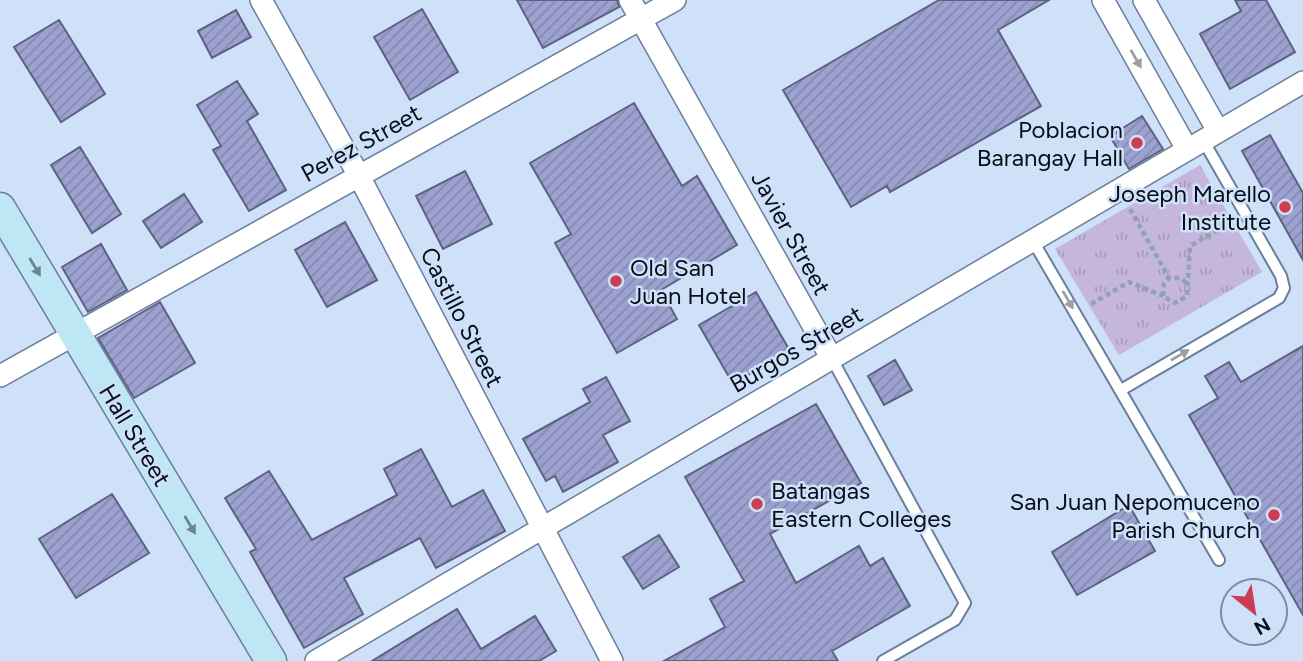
<svg xmlns="http://www.w3.org/2000/svg" width="1303" height="661" font-family="Figtree,sans-serif">
<defs>
<pattern id="grass-tufts" width="24" height="20" patternUnits="userSpaceOnUse" patternTransform="scale(1.75)"><rect width="24" height="20" fill="#c5b6dd"/><path d="M3 7l-1-3M5 7V3M7 7l1-3M15 17l-1-3M17 17v-4M19 17l1-3" fill="none" stroke="#a89bbd"/></pattern>
<pattern id="building-hatch" width="6" height="6" patternUnits="userSpaceOnUse" patternTransform="scale(1.75)"><rect width="6" height="6" fill="#9ca1cf"/><path d="M-1 1l2-2M0 6l6-6M5 7l2-2" fill="none" stroke="#8589b1"/></pattern>
</defs>
<rect width="100%" height="100%" fill="#cee1f9"/>
<path fill="url(#grass-tufts)" d="M1200,165L1262,272L1119,355L1055,249Z"/>
<path fill="url(#building-hatch)" stroke="#5e6280" stroke-width="2" d="M517,0H617L619,7L543,48Z
M939,0H1049L998,30L1041,106L890,192L887,186L851,207L783,90Z
M1235,0H1266L1295,52L1230,89L1200,34L1241,11Z
M422,9L458,72L410,100L374,37Z
M236,10L251,37L212,58L198,31Z
M59,20L105,94L61,122L14,47Z
M237,81L258,114L247,121L286,190L249,211L213,150L221,146L197,105Z
M634,103L682,186L697,176L737,245L661,290L677,319L617,353L555,243L571,234L530,163Z
M1142,116L1163,149L1129,169L1110,136Z
M1270,135L1303,193V260L1242,151Z
M80,147L121,214L92,233L51,165Z
M465,171L492,224L443,249L416,196Z
M184,194L202,222L161,248L143,221Z
M345,222L377,280L327,307L295,250Z
M101,244L127,290L88,312L62,267Z
M756,292L790,351L733,384L699,325Z
M160,302L195,363L134,398L98,338Z
M1303,346V615L1189,415L1218,398L1205,376L1229,362L1241,382Z
M895,360L912,390L884,405L868,376Z
M606,377L630,421L603,435L618,462L563,492L555,476L546,481L523,439L590,402L583,389Z
M816,404L861,483L770,534L796,583L859,546L870,566L883,558L910,606L832,651L838,661H664L725,627L710,599L744,581L685,477Z
M421,449L452,507L483,490L505,531L436,568L420,538L344,578L363,614L304,648L250,552L256,549L225,498L269,471L312,540L397,495L384,469Z
M112,494L149,553L76,598L39,539Z
M1129,505L1155,551L1077,595L1052,552Z
M659,535L679,567L643,589L623,557Z
M457,609L481,649L535,616L556,651L539,661H372Z"/>
<g fill="none" stroke-linecap="round" stroke-linejoin="round">
<g stroke="#6a7f9b" stroke-width="14">
<path id="lane" d="M1033,241L1219,560
M832,359L965,603L955,620L883,661
M1121,390L1279,298L1284,288L1281,276L1203,140"/>
</g>
<g stroke="#6a7f9b" stroke-width="24">
<path id="street" d="M261,0L358,174L612,661
M630,0L832,359
M1103,0L1187,149
M1144,0L1218,131
M0,376L675,0
M316,661L1303,82"/>
</g>
<g stroke="#6a7f9b" stroke-width="33">
<path id="secondary" d="M0,208L271,661"/>
</g>
<path stroke="#92a2b6" stroke-width="4.5" stroke-dasharray="5 3.5" stroke-linecap="butt" d="M1130,209L1169,278
M1186,283L1181,278H1169L1164,283L1163,296L1175,303L1187,296L1190,246L1229,224
M1091,304L1129,282L1163,296"/>
<use href="#lane" stroke="#fff" stroke-width="10"/>
<use href="#street" stroke="#fff" stroke-width="21"/>
<use href="#secondary" stroke="#bee6f5" stroke-width="30"/>
</g>
<defs><path id="oneway-solid" d="M-6-.8H1V-3.2L6.5 0L1 3.2V.8H-6Z" transform="scale(1.75)"/></defs>
<g fill="#9c9fa3">
<use href="#oneway-solid" transform="translate(1136 59) rotate(60)"/>
<use href="#oneway-solid" transform="translate(1068 300) rotate(60)"/>
<use href="#oneway-solid" transform="translate(1180 355) rotate(-30)"/>
</g>
<g fill="#6c8592">
<use href="#oneway-solid" transform="translate(35 267) rotate(59)"/>
<use href="#oneway-solid" transform="translate(190 525) rotate(59)"/>
</g>
<g fill="#cd3d52" stroke="#cee1f9" stroke-width="2.5">
<circle cx="1137" cy="143" r="7"/>
<circle cx="1285" cy="207" r="7"/>
<circle cx="616" cy="281" r="7"/>
<circle cx="757" cy="504" r="7"/>
<circle cx="1274" cy="515" r="7"/>
</g>
<g text-anchor="middle" dominant-baseline="central" stroke-width="5" stroke-linejoin="round" paint-order="stroke">
<g font-size="24" fill="#070f19" stroke="#cee1f9" text-anchor="end">
<text x="1123" y="129">Poblacion<tspan x="1123" dy="28">Barangay Hall</tspan></text>
<text x="1271" y="193">Joseph Marello<tspan x="1271" dy="28">Institute</tspan></text>
<text x="630" y="267" text-anchor="start">Old San<tspan x="630" dy="28">Juan Hotel</tspan></text>
<text x="771" y="490" text-anchor="start">Batangas<tspan x="771" dy="28">Eastern Colleges</tspan></text>
<text x="1260" y="501">San Juan Nepomuceno<tspan x="1260" dy="28">Parish Church</tspan></text>
</g>
<g font-size="24" fill="#070f19" stroke="#cee1f9">
<text transform="translate(361 143) rotate(-29)">Perez Street</text>
<text transform="translate(791 233) rotate(61)">Javier Street</text>
<text transform="translate(462 317) rotate(63)">Castillo Street</text>
<text transform="translate(796 349) rotate(-30)">Burgos Street</text>
<text transform="translate(135 435) rotate(59)">Hall Street</text>
</g>
</g>
<g transform="translate(1254 612) rotate(150)"><circle r="33" fill="#cee1f9" stroke="#7e8d9f" stroke-width="2"/>
<path d="M0-5L12 26L0 18L-12 26Z" fill="#cd3d52"/>
<text y="-10" font-size="19" font-weight="bold" text-anchor="middle" fill="#070f19">N</text>
</g>
</svg>
